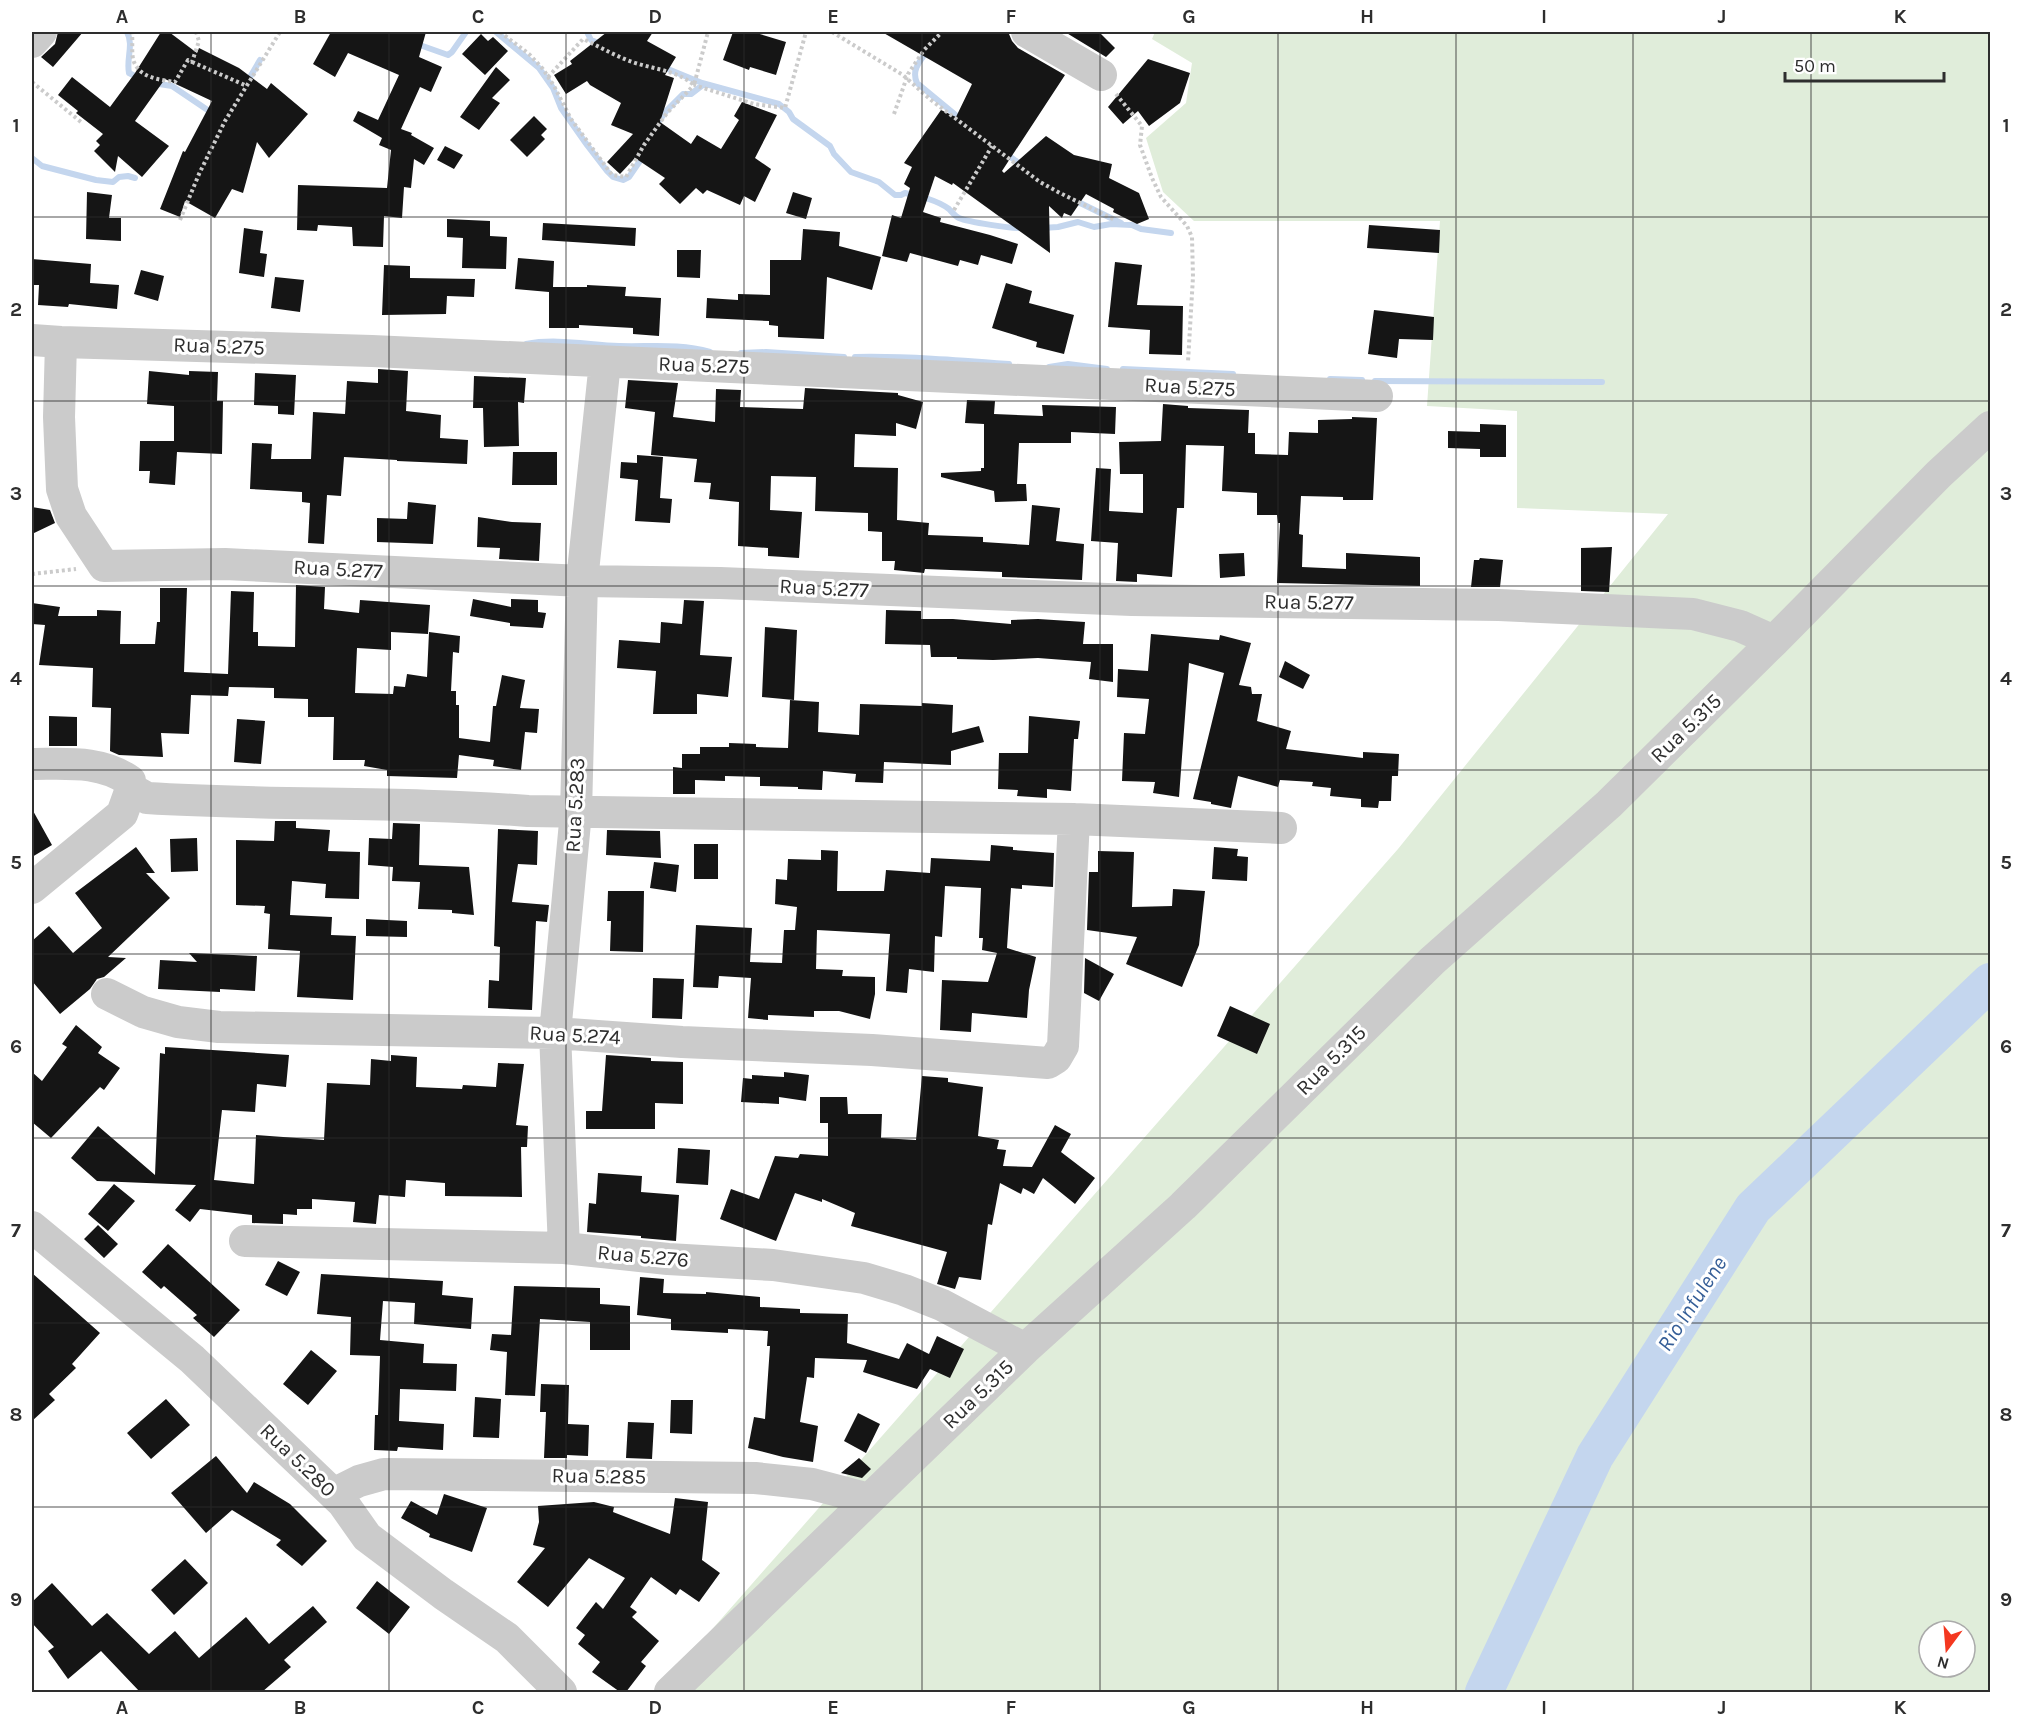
<svg xmlns="http://www.w3.org/2000/svg" width="2022" height="1724" font-family="Karla,sans-serif">
<rect width="100%" height="100%" fill="#fff"/>
<path fill="#e0edda" fill-rule="evenodd" d="M1155,32H1990V1692H657L1398,849L1668,514L1517,508V411L1427,406L1440,221H1194L1163,192L1146,138L1186,103L1192,63L1152,39ZM1929,1631H1965V1667H1929Z"/>
<g fill="none" stroke-linecap="round" stroke-linejoin="round">
<path stroke="#c4d6ee" stroke-width="6" d="M127,32C134,45 126,59 129,73L141,79
M496,32L539,68L553,88L561,108L587,145L607,171L613,177L623,180L629,177L644,155
M587,32L591,40L601,44
M417,44L448,55L452,52L466,32
M928,50C920,61 911,70 917,83L963,121
M663,67L702,83L779,104L789,112L793,119L830,146L834,154L851,172L879,182L895,195H901L905,193C919,196 937,200 949,209C952,212 955,216 959,218C968,222 1013,229 1023,228
M153,83L172,86L212,113
M246,84L260,60
M659,121L667,110L683,94H691L704,84
M1005,153L1023,166
M32,158L42,166L96,180L113,182L119,177L128,176L135,178
M1074,200L1121,223
M1042,228L1058,227L1078,222L1094,227L1111,224L1132,225L1141,229L1171,233
M526,344C556,338 589,345 619,346C650,347 679,343 710,352
M741,353L766,352L844,357
M855,357C906,356 958,360 1009,364
M1049,367L1068,364L1107,369
M1123,369L1233,374
M1330,379L1362,380
M1375,381L1602,382"/>
<path stroke="#c4d6ee" stroke-width="38" d="M1484,1692L1595,1456L1753,1208L1990,982"/>
</g>
<path fill="#151515" d="M58,32H83L53,67L41,57L55,44Z
M161,32H169L197,53L199,48L239,68L267,89L271,83L308,114L269,158L257,142L243,193L232,189L215,218L185,201L180,217L160,209L183,151L185,152L212,101L165,79L135,121L169,146L142,177L118,156L115,172L94,151L100,145L96,141L103,134L76,113L78,111L58,95L72,77L110,107L135,73Z
M331,32H426L419,57L442,67L431,92L420,87L401,129L412,133L411,135L434,148L424,165L414,159L411,188L404,187L402,218L384,216L383,247L353,246L352,227L318,225L317,231L297,230L298,185L387,188L391,150L379,145L382,138L353,121L358,111L378,120L399,75L348,53L335,77L313,64Z
M607,32H653L647,41L676,57L665,75L674,78L660,122L691,144L697,135L721,149L739,120L734,116L742,102L777,115L755,158L771,169L755,202L744,196L740,205L707,190L703,194L696,188L680,204L659,184L665,178L635,158L620,174L607,162L633,134L611,125L621,103L590,85L587,81L566,94L554,75L572,64L570,61Z
M733,32H753L786,42L776,75L750,67L749,70L723,60Z
M882,32H1005L1009,34L1012,41L1018,48L1065,75L1002,171L1004,173L1046,136L1074,155L1112,164L1109,178L1139,193L1149,219L1137,224L1113,212L1114,209L1086,194L1071,216L1064,213L1062,218L1049,206L1050,253L953,183L952,185L935,176L923,212L941,218L940,222L990,235L1018,244L1012,264L981,255L978,265L960,260L958,266L910,253L907,262L882,256L892,215L901,218L910,188L904,184L912,167L904,163L941,110L956,117L972,84Z
M1065,32H1099L1115,48L1106,57Z
M481,34L488,41L493,37L508,51L485,75L462,54Z
M1148,59L1190,73L1180,103L1149,126L1138,111L1123,124L1108,107Z
M496,67L510,80L492,98L500,103L479,130L460,117Z
M534,116L547,129L541,135L545,139L527,157L510,140Z
M445,146L463,155L454,169L437,160Z
M87,192L112,195L109,218H121V241L86,239Z
M793,192L812,198L806,219L786,213Z
M447,219L490,221V236L507,237L506,269L462,268L463,238L447,237Z
M543,223L636,228L635,246L542,240Z
M1369,225L1440,230L1439,253L1367,248Z
M244,228L263,231L260,253L267,254L264,277L239,273Z
M803,229L840,232L839,246L881,257L872,290L827,277L824,339L778,337V326L769,325V321L706,318L707,298L738,300V294L770,295V260H801Z
M677,250H701L700,278L677,277Z
M518,258L554,261L553,287H587V285L626,287L625,296L661,298L659,336L633,334V328L579,325V328H549V292L515,289Z
M32,259L91,264L90,283L119,285L117,309L69,304L68,307L38,305L39,285H32Z
M1115,262L1142,265L1137,305L1183,306L1182,355L1149,354L1150,330L1108,327Z
M384,265L410,266V278L475,279L474,297L447,296L446,314L382,315Z
M141,270L164,276L158,301L134,294Z
M275,277L304,280L300,312L271,308Z
M1006,283L1032,291L1029,303L1074,315L1064,354L1036,347L1037,342L992,328Z
M1374,310L1434,317L1433,340L1399,339L1397,358L1368,354Z
M378,369L408,371L406,411L441,415L440,438L468,440L467,464L397,461V460L344,457L341,496L327,495L324,544L308,543L310,503L302,502V492L250,489L252,443L272,444L271,459H311L313,412L345,414L347,381L378,383Z
M149,371L189,375V371L218,372L217,401H223L222,454L177,452L175,485L149,483L150,471H139L140,441H174V406L147,404Z
M255,373L296,375L294,415L278,414V406L254,405Z
M474,376L526,378L524,403L518,402L519,446L484,447L483,408H473Z
M628,380L678,383L673,417L715,422L716,389L741,390L740,407L803,409L805,388L898,393V395L923,402L916,429L896,423V436L855,434L854,467L898,468L897,520L929,523L928,535L983,537V542L1029,545L1032,505L1060,508L1056,541L1084,544L1082,580L1002,577V572L925,569L924,573L894,570L895,561H882V532L868,531V513L815,511L816,477L771,476L770,510L802,512L799,558L768,556V548L738,546L739,502L709,499L711,483L694,482L697,459L651,455L655,412L625,408Z
M967,400L995,401L994,414L1043,416L1042,405L1116,407L1115,434L1071,432V443H1019L1017,484H1026L1027,501L995,502L994,491L941,477V473L981,471V468H984V424L965,423Z
M1163,404L1188,406V408L1249,410L1248,433H1255V454L1288,455L1289,432L1318,433V420L1352,419V417L1377,418L1373,500H1343V497L1301,496L1299,534L1303,535L1302,567L1346,569V553L1420,557V586L1277,583L1280,523H1278L1277,515H1257V493L1222,491L1224,446L1186,445L1184,508H1177L1172,577L1137,574V582L1116,581L1118,543L1091,541L1096,468L1111,469L1109,511L1143,513V474H1120L1119,442L1161,441Z
M1480,424L1506,425V457H1480V449L1448,448V431L1480,432Z
M513,452H557V485H512Z
M637,455L663,457L660,498L672,499L670,523L635,521L638,480L620,478L621,462L637,463Z
M408,502L436,505L433,544L377,542V518L407,519Z
M32,507L50,510L55,523L32,534Z
M478,517L512,522L541,523L539,561L499,559L500,548L477,547Z
M1612,547L1609,592L1581,591V548Z
M1244,553L1245,576L1220,578L1219,554Z
M1480,558L1503,560L1500,587H1471L1474,560H1479Z
M296,585L325,587L324,609L359,613L360,600L430,605L428,634L391,632V650L357,648L355,693L393,694L394,686L405,687L407,674L427,677L429,632L460,636L459,653L453,652L451,691H456V705H459V738L490,742L493,706H496L502,675L525,680L520,708L539,709L537,733L525,732L521,770L493,766L494,760L459,755L457,778L387,776V770L364,766L365,760H333L334,717H308V699L274,698V688L229,687L228,696L191,695L189,734L161,733L163,757L119,755L110,751L111,708L92,707L93,668L39,665L45,625L32,624V603L60,607L58,616H97V610L121,611L120,644H155L157,622H160V588H187L184,672L228,674L231,591L254,592L253,632H258V646L295,647Z
M473,599L511,607V599L538,600V612L546,613L543,628L510,626V623L470,616Z
M684,600L704,601L700,655L732,657L728,697L697,694V714H653L656,671L617,668L619,640L660,643L661,622L682,624Z
M886,610L921,611V619H953L1011,624V620L1038,619L1085,622L1083,644H1113V682L1089,679L1091,662L1038,658L993,660L957,659V657H931L930,645L885,644Z
M765,627L797,630L794,700L762,697Z
M1151,634L1219,640L1220,635L1251,643L1239,685L1251,687L1252,694H1262L1257,721L1291,731L1286,749L1363,758V752L1399,754L1398,776H1392L1391,801H1379L1378,808L1361,807V799L1330,796L1331,788L1312,786L1313,782L1280,780L1278,787L1238,776L1231,808L1211,804V802L1193,799L1224,673L1189,663L1179,797L1153,793L1155,782L1122,781L1124,733L1145,734L1149,699L1117,697L1118,669L1148,671Z
M1285,661L1310,675L1303,689L1279,677Z
M790,700L819,702L818,732L859,735L860,704L922,706V703L953,705L952,733L979,726L984,742L951,751V765L884,762L883,783L855,782L856,774L823,771L822,790L798,789V787L760,786V777L725,776V781L695,780V794H673V767L682,768V754H700V747H729V743L756,744V747L788,748Z
M49,716L77,717V746H49Z
M1029,716L1080,721L1078,739H1074L1071,791L1047,789V798L1017,796L1018,790L998,789L999,753H1028Z
M237,719L265,721L261,764L234,762Z
M32,809L52,845L32,857Z
M275,821H296V828L330,830L328,851L360,852L359,899L325,898L326,884L292,881L290,915L332,917L331,935L356,936L353,1000L297,997L300,951L268,949L270,914L264,913L265,906L236,905V840L274,841Z
M393,823L420,824L419,865L469,867L474,915L452,913V910L418,909L420,882L392,881L393,867L368,865L369,838L392,839Z
M498,829L538,831L537,865L518,864L512,902L549,905L547,922L536,921L532,1010L488,1008L489,980L499,981L500,947L494,946Z
M607,830L660,831L661,858L606,855Z
M197,838L198,871L171,872L170,839Z
M694,844H718V879H694Z
M991,845L1013,847V850L1054,853L1053,887L1022,885V889L1011,888L1007,948L1036,957L1029,990L1027,1018L972,1013L971,1032L940,1030L942,980L988,982L997,953L982,950L983,938H979L981,888L945,886L942,937L935,936L934,972L909,969L907,993L886,991L890,934L817,930L816,969L843,970L842,976L875,977V994L870,1019L839,1011H814V1017L768,1015V1020L748,1018L751,978L719,976L718,988L693,987L696,925L752,928L750,962L782,963L784,930H795L797,907L775,904L776,879L787,880L788,859L821,860V850L838,851L837,891H884L886,870L930,873L931,858L990,861Z
M136,847L155,873H146L170,898L108,957L126,958L104,977L97,979L90,989L60,1014L32,981V941L49,926L73,953L102,928L75,893Z
M1214,847L1238,849L1237,856L1248,857L1247,881L1212,879Z
M1098,851L1134,852L1132,907L1172,906L1173,889L1205,891L1199,945L1182,987L1126,964L1137,937L1087,930L1089,872H1098Z
M654,862L679,865L676,892L650,888Z
M608,891H644L643,952L610,951L611,921H607Z
M366,919L407,921V937L366,936Z
M189,953L257,956L255,991L220,989V992L158,989L160,960L197,962Z
M1085,958L1114,974L1099,1001L1084,993Z
M653,978L684,979L682,1019L652,1018Z
M1230,1006L1270,1024L1257,1054L1217,1036Z
M76,1025L102,1047L98,1053L120,1068L104,1090L100,1087L51,1138L32,1122V1072L42,1081L67,1047L62,1044Z
M165,1047L289,1055L286,1087L257,1084L255,1112L222,1110L214,1180L254,1184L256,1135L324,1140L327,1083L370,1085L371,1059L391,1061V1055L417,1057L416,1087L462,1089L463,1085L496,1087L498,1063L524,1064L516,1125L528,1126L527,1147H521L522,1197L445,1196V1183L406,1180L405,1197L379,1195L376,1224L353,1222L355,1202L312,1199V1209H297V1215L283,1214V1224L252,1223V1215L200,1209L190,1222L175,1210L196,1185L97,1181L71,1158L98,1126L155,1175L160,1053L165,1054Z
M606,1055L651,1058V1061L683,1062V1104L655,1103V1129H586V1111H602Z
M784,1072L809,1075L806,1101L779,1097V1104L741,1102L743,1078L752,1079V1075L784,1077Z
M922,1076L948,1078V1082L983,1087L978,1136L999,1140L997,1149L1006,1150L1003,1166L1032,1167L1055,1125L1071,1134L1061,1152L1095,1178L1075,1204L1043,1178L1034,1194L1023,1188L1021,1194L1000,1183L992,1225L988,1224L981,1280L959,1277L955,1289L937,1284L947,1252L851,1226L855,1213L822,1199V1202L795,1193L776,1241L720,1219L731,1189L759,1199L775,1156L798,1158L800,1154L828,1156V1123H820V1097H847L848,1114H882L881,1138L916,1140Z
M678,1148L710,1150L708,1185L676,1183Z
M598,1173L642,1176L641,1192L679,1195L676,1241L641,1238V1236L587,1232L589,1203L596,1204Z
M114,1184L135,1201L108,1231L88,1214Z
M98,1225L118,1244L104,1258L84,1239Z
M168,1244L240,1310L214,1337L193,1318L197,1315L164,1286L161,1289L142,1272Z
M278,1261L300,1272L287,1296L265,1285Z
M32,1273L100,1333L72,1364L76,1368L49,1394L55,1400L32,1421Z
M321,1274L443,1281L442,1295L473,1298L471,1329L414,1324L415,1303L383,1301L380,1340L424,1344L423,1363L457,1364L456,1391L400,1389L399,1421L444,1424L443,1450L398,1447L397,1451L374,1450L375,1415H378L380,1356L350,1355L351,1317L317,1314Z
M640,1277L664,1279L663,1293L706,1294V1292L760,1297V1307L800,1309V1313L848,1314L847,1343L899,1359L907,1343L929,1354L937,1336L964,1349L950,1378L930,1369L917,1389L863,1372L867,1360L815,1358L814,1378L807,1377L800,1422L818,1426L813,1462L783,1457L748,1448L754,1417L765,1419L770,1346H767L768,1331L728,1329V1333L671,1330V1319L637,1315Z
M514,1286L600,1288V1304L630,1306V1350H590V1322L540,1319L535,1396L505,1395L507,1352L490,1350L492,1334L511,1335Z
M311,1350L337,1371L308,1405L283,1384Z
M541,1384L569,1385L568,1424L589,1425L588,1456L567,1455V1458H544L546,1412H540Z
M475,1397L501,1399L499,1438L473,1437Z
M166,1399L190,1425L151,1459L127,1433Z
M671,1400H693L692,1434L670,1433Z
M858,1413L880,1424L866,1453L844,1441Z
M628,1422L654,1423L652,1459L626,1458Z
M216,1456L247,1493L254,1482L290,1504L327,1541L302,1566L276,1545L281,1540L232,1510L206,1533L171,1493Z
M859,1458L871,1469L862,1478L841,1473Z
M444,1494L487,1508L472,1552L429,1537L430,1534L401,1518L411,1501L437,1515Z
M675,1498L708,1502L702,1560L720,1573L699,1602L680,1589L676,1595L651,1577L630,1607L637,1612L632,1617L659,1641L641,1662L646,1666L626,1692H620L592,1672L600,1662L578,1644L585,1635L576,1628L596,1602L603,1609L625,1578L589,1558L548,1607L517,1582L545,1548L533,1545L539,1522L538,1506L594,1502L614,1507L613,1512L670,1534Z
M185,1559L208,1583L174,1615L151,1590Z
M377,1581L410,1607L389,1634L356,1608Z
M52,1583L92,1626L107,1613L149,1654L175,1631L199,1658L246,1617L269,1644L313,1606L327,1622L284,1660L291,1667L262,1692H140L101,1651L68,1679L48,1651L54,1647L32,1623V1602Z"/>
<g fill="none" stroke-linecap="round" stroke-linejoin="round">
<path stroke="#cbcbcb" stroke-width="4" stroke-dasharray="3 3" stroke-linecap="butt" d="M130,32L132,34C133,42 131,55 134,62C140,78 161,80 175,82L188,60L192,62L199,41L196,32
M500,32L529,54L543,69L554,86L571,119L612,175L626,177L644,145L667,113L694,85L754,104L785,108L806,32
M832,32L903,75L931,100L1040,182L1060,193L1115,220
M192,62L247,86
M548,77L583,39C598,46 612,54 627,60C649,69 675,69 694,85L708,32
M32,82L81,122
M1116,94L1142,126L1140,145L1152,178L1161,197L1187,226L1192,237L1193,277L1188,362
M894,114L908,74L924,50L942,32
M954,210L992,146
M180,220L199,174L225,121L280,32
M32,574L76,569"/>
<path stroke="#cbcbcb" stroke-width="32" d="M1027,32L1101,75
M32,42L41,32
M32,340L61,342L372,351L1377,396
M61,342L59,417L62,489L71,516L104,566L225,564L582,581L720,583L1132,600L1499,605L1693,614L1740,626L1774,641
M32,764C66,764 101,760 130,781L131,789
M131,789L147,798C274,806 401,801 528,811L1074,819L1281,828
M32,888L122,814L131,789
M107,994L143,1012L178,1022L219,1027L555,1033L682,1042L872,1050L1048,1063L1056,1058L1063,1046L1074,819
M32,1227L192,1359L343,1503L367,1537L443,1594L507,1638L561,1692
M245,1241L564,1248L668,1259L773,1265L864,1278L904,1290L942,1305L1025,1349
M564,1248L555,1033L576,812L582,581L605,362
M343,1503V1489L359,1481L384,1474L755,1478L812,1484L869,1499
M670,1692L1025,1349L1183,1206L1432,961L1609,804L1774,641L1939,474L1990,427"/>
</g>
<path fill="none" stroke="#2e2e2e" stroke-width="1.5" stroke-opacity="0.55" d="M211,32V1692M389,32V1692M566,32V1692M744,32V1692M922,32V1692M1100,32V1692M1278,32V1692M1456,32V1692M1633,32V1692M1811,32V1692M32,217H1990M32,401H1990M32,586H1990M32,770H1990M32,954H1990M32,1138H1990M32,1323H1990M32,1507H1990"/>
<g text-anchor="middle" dominant-baseline="central" stroke-width="6" stroke-linejoin="round" paint-order="stroke">
<g font-size="21" fill="#2e2e2e" stroke="#fff">
<text transform="translate(219 346) rotate(2)">Rua 5.275</text>
<text transform="translate(704 365) rotate(2)">Rua 5.275</text>
<text transform="translate(1190 387) rotate(3)">Rua 5.275</text>
<text transform="translate(338 569) rotate(3)">Rua 5.277</text>
<text transform="translate(824 588) rotate(3)">Rua 5.277</text>
<text transform="translate(1309 602) rotate(1)">Rua 5.277</text>
<text transform="translate(1686 728) rotate(-44)">Rua 5.315</text>
<text transform="translate(575 805) rotate(-87)">Rua 5.283</text>
<text transform="translate(575 1035) rotate(3)">Rua 5.274</text>
<text transform="translate(1331 1060) rotate(-45)">Rua 5.315</text>
<text transform="translate(643 1256) rotate(5)">Rua 5.276</text>
<text transform="translate(978 1394) rotate(-44)">Rua 5.315</text>
<text transform="translate(298 1460) rotate(44)">Rua 5.280</text>
<text transform="translate(599 1476) rotate(1)">Rua 5.285</text>
</g>
<g font-size="22" font-style="italic" fill="#355e97" stroke="#fff">
<text transform="translate(1692 1304) rotate(-57)">Rio Infulene</text>
</g>
</g>
<rect width="2022" height="1724" fill="none" stroke="#ffffff" stroke-width="66"/>
<g transform="translate(1947 1649) rotate(196)"><circle r="28" fill="#ffffff" stroke="#ababab" stroke-width="1.5"/>
<path d="M0-4.5L10 22L0 15L-10 22Z" fill="#f43820"/>
<text y="-9" font-size="16" font-weight="bold" text-anchor="middle" fill="#2e2e2e">N</text>
</g>
<path d="M1785 72v9h159v-9" fill="none" stroke="#2e2e2e" stroke-width="3"/>
<text x="1794" y="72" font-size="18" fill="#2e2e2e" stroke="#ffffff" stroke-width="4.5" paint-order="stroke">50 m</text>
<rect x="33" y="33" width="1956" height="1658" fill="none" stroke="#2e2e2e" stroke-width="2"/>
<g font-size="20" text-anchor="middle" font-weight="bold" fill="#2e2e2e">
<text x="122" y="23">A</text>
<text x="300" y="23">B</text>
<text x="478" y="23">C</text>
<text x="655" y="23">D</text>
<text x="833" y="23">E</text>
<text x="1011" y="23">F</text>
<text x="1189" y="23">G</text>
<text x="1367" y="23">H</text>
<text x="1544" y="23">I</text>
<text x="1722" y="23">J</text>
<text x="1900" y="23">K</text>
<text x="16" y="132">1</text>
<text x="2006" y="132">1</text>
<text x="16" y="316">2</text>
<text x="2006" y="316">2</text>
<text x="16" y="500">3</text>
<text x="2006" y="500">3</text>
<text x="16" y="685">4</text>
<text x="2006" y="685">4</text>
<text x="16" y="869">5</text>
<text x="2006" y="869">5</text>
<text x="16" y="1053">6</text>
<text x="2006" y="1053">6</text>
<text x="16" y="1237">7</text>
<text x="2006" y="1237">7</text>
<text x="16" y="1421">8</text>
<text x="2006" y="1421">8</text>
<text x="16" y="1606">9</text>
<text x="2006" y="1606">9</text>
<text x="122" y="1714">A</text>
<text x="300" y="1714">B</text>
<text x="478" y="1714">C</text>
<text x="655" y="1714">D</text>
<text x="833" y="1714">E</text>
<text x="1011" y="1714">F</text>
<text x="1189" y="1714">G</text>
<text x="1367" y="1714">H</text>
<text x="1544" y="1714">I</text>
<text x="1722" y="1714">J</text>
<text x="1900" y="1714">K</text>
</g>
</svg>
